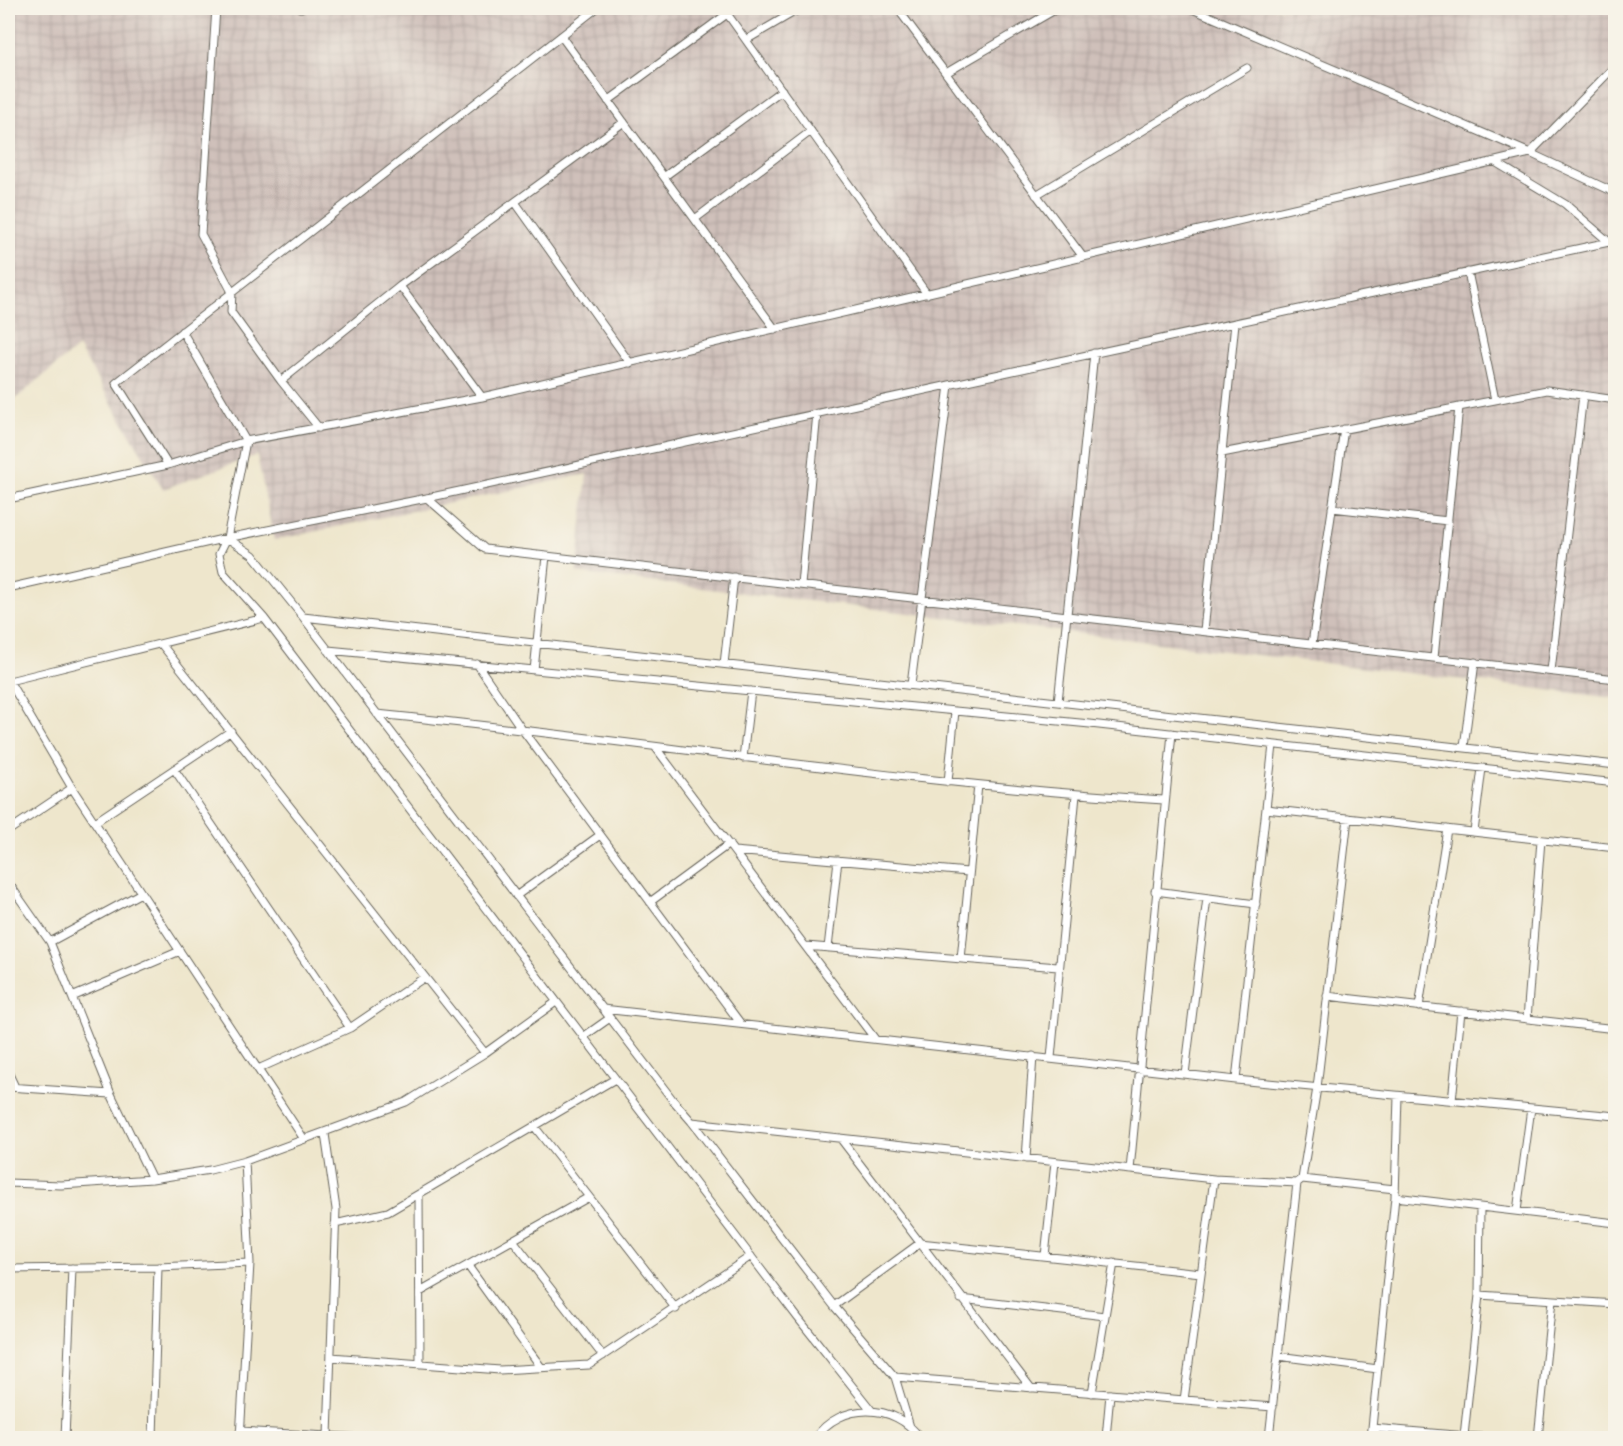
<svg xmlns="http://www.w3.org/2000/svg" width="1623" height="1446" font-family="Mali,sans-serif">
<defs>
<pattern id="industrial-grid" width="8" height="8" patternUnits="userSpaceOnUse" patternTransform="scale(1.5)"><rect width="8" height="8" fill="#cfc0ba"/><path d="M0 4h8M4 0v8" fill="none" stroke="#b1a49f"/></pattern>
</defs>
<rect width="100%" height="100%" fill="#f7f3e8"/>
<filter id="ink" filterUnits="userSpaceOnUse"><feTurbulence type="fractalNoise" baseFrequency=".0167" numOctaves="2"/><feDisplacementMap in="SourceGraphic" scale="12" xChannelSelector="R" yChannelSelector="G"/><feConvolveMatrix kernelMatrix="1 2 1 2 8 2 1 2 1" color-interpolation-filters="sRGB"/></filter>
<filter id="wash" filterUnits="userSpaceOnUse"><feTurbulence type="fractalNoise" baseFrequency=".008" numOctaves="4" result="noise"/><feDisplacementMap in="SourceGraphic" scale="24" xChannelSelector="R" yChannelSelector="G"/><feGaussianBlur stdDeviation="1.35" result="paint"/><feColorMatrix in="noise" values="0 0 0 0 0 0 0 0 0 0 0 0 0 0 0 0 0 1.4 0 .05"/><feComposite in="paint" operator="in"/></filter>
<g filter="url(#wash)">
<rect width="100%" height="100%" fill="#eee6cc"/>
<path fill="url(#industrial-grid)" d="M8,8H1615V698L577,573L587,474L274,540L257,455L163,489L78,347L8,405Z"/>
</g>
<g filter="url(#ink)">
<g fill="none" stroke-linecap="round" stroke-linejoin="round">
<g stroke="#66635a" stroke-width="9">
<path id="minor" d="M216,8L201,234L232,292L231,312L281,381
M300,8H301
M723,8L927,294
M897,8L1083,257
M1190,8L1530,153L1616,65
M561,36L775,329
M746,40L801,8
M946,73L1058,8
M608,101L727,14
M1495,162L1565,204L1609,242
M665,176L782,90
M1036,195L1247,68
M515,202L630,363
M695,219L811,131
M1468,272L1495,400
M400,286L482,397
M182,331L246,441L227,538L219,554L223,572L264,618L798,1318L872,1411
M319,428L281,381L400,286L624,122
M1222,453L1547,390L1616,400
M168,465L116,383L597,8
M427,498L485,549L1616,679
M8,499L168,465L246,441L482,397L1530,153L1616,193
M1332,508L1448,521
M227,538L253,555L303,617L672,1099L692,1122L834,1306L895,1377L910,1427
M801,585L817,413
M8,588L227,538L427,498L1609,242L1616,245
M303,617L1616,765
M1204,631L1235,323
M1312,644L1344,429
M162,645L485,1053
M328,650L1090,724L1616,783
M1434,658L1459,407
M477,664L521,728L741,1024
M724,664L734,577
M534,670L546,556
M1551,671L1583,395
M8,679L72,788L304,1139
M9,681L264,618
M911,685L949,385
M1058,702L1094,353
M377,714C639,740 900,784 1164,800
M1464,747L1475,662
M656,748L875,1039
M743,758L751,691
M174,769L350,1028
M948,782L955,711
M1266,809L1616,848
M95,822L231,731
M8,831L72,788
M1474,832L1482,768
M734,851L968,872
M8,882L50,942L111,1094L152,1179
M1155,891L1256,904
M516,896L600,835
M650,902L729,844
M50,942L141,893
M806,946L1058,967
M828,948L838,860
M961,959L978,785
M1327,996L1616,1029
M72,997L180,951
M1419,1007L1447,829
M603,1009L1236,1080L1616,1116
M1527,1019L1541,840
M583,1037L610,1018
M1051,1058L1076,795
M258,1069L350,1028L425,977
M8,1072L15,1087
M1185,1074L1207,898
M1236,1080L1273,745
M8,1087L111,1094
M1452,1101L1461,1011
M692,1122L1214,1179L1297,1183
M534,1126L676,1309
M325,1134L336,1209L328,1436
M840,1138L1031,1388
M1026,1159L1033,1056
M1130,1170L1172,733
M1302,1179L1395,1189
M8,1183L61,1185L152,1179L210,1170L245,1161L406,1102L485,1053L556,1002
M419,1194L420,1364
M1395,1197L1616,1223
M1517,1211L1531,1108
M335,1224L388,1212L615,1079
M513,1240L603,1356
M1045,1256L1055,1162
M468,1266L541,1367
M8,1269L158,1267L250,1263
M420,1292L589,1197
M1479,1295L1616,1304
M961,1299L1105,1316
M834,1306L920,1243L1201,1273
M1278,1356L1378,1369
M331,1357L500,1370L589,1365L751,1256
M895,1377L1273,1407
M1092,1393L1114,1263
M1184,1400L1214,1179
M1372,1428L1491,1438
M240,1431L364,1438
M1464,1436L1479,1295L1480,1207
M65,1438L72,1268
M153,1438L158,1267
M240,1438L250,1263L245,1161
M815,1438C840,1402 895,1402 920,1438
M1106,1438L1110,1394
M1269,1438L1297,1183L1302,1179L1317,1088L1348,818
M1371,1438L1395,1197L1398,1096
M1538,1438L1552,1300"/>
</g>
<use href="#minor" stroke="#fff" stroke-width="7"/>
</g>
</g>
<rect width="1623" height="1446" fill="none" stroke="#f7f3e8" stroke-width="30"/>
</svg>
